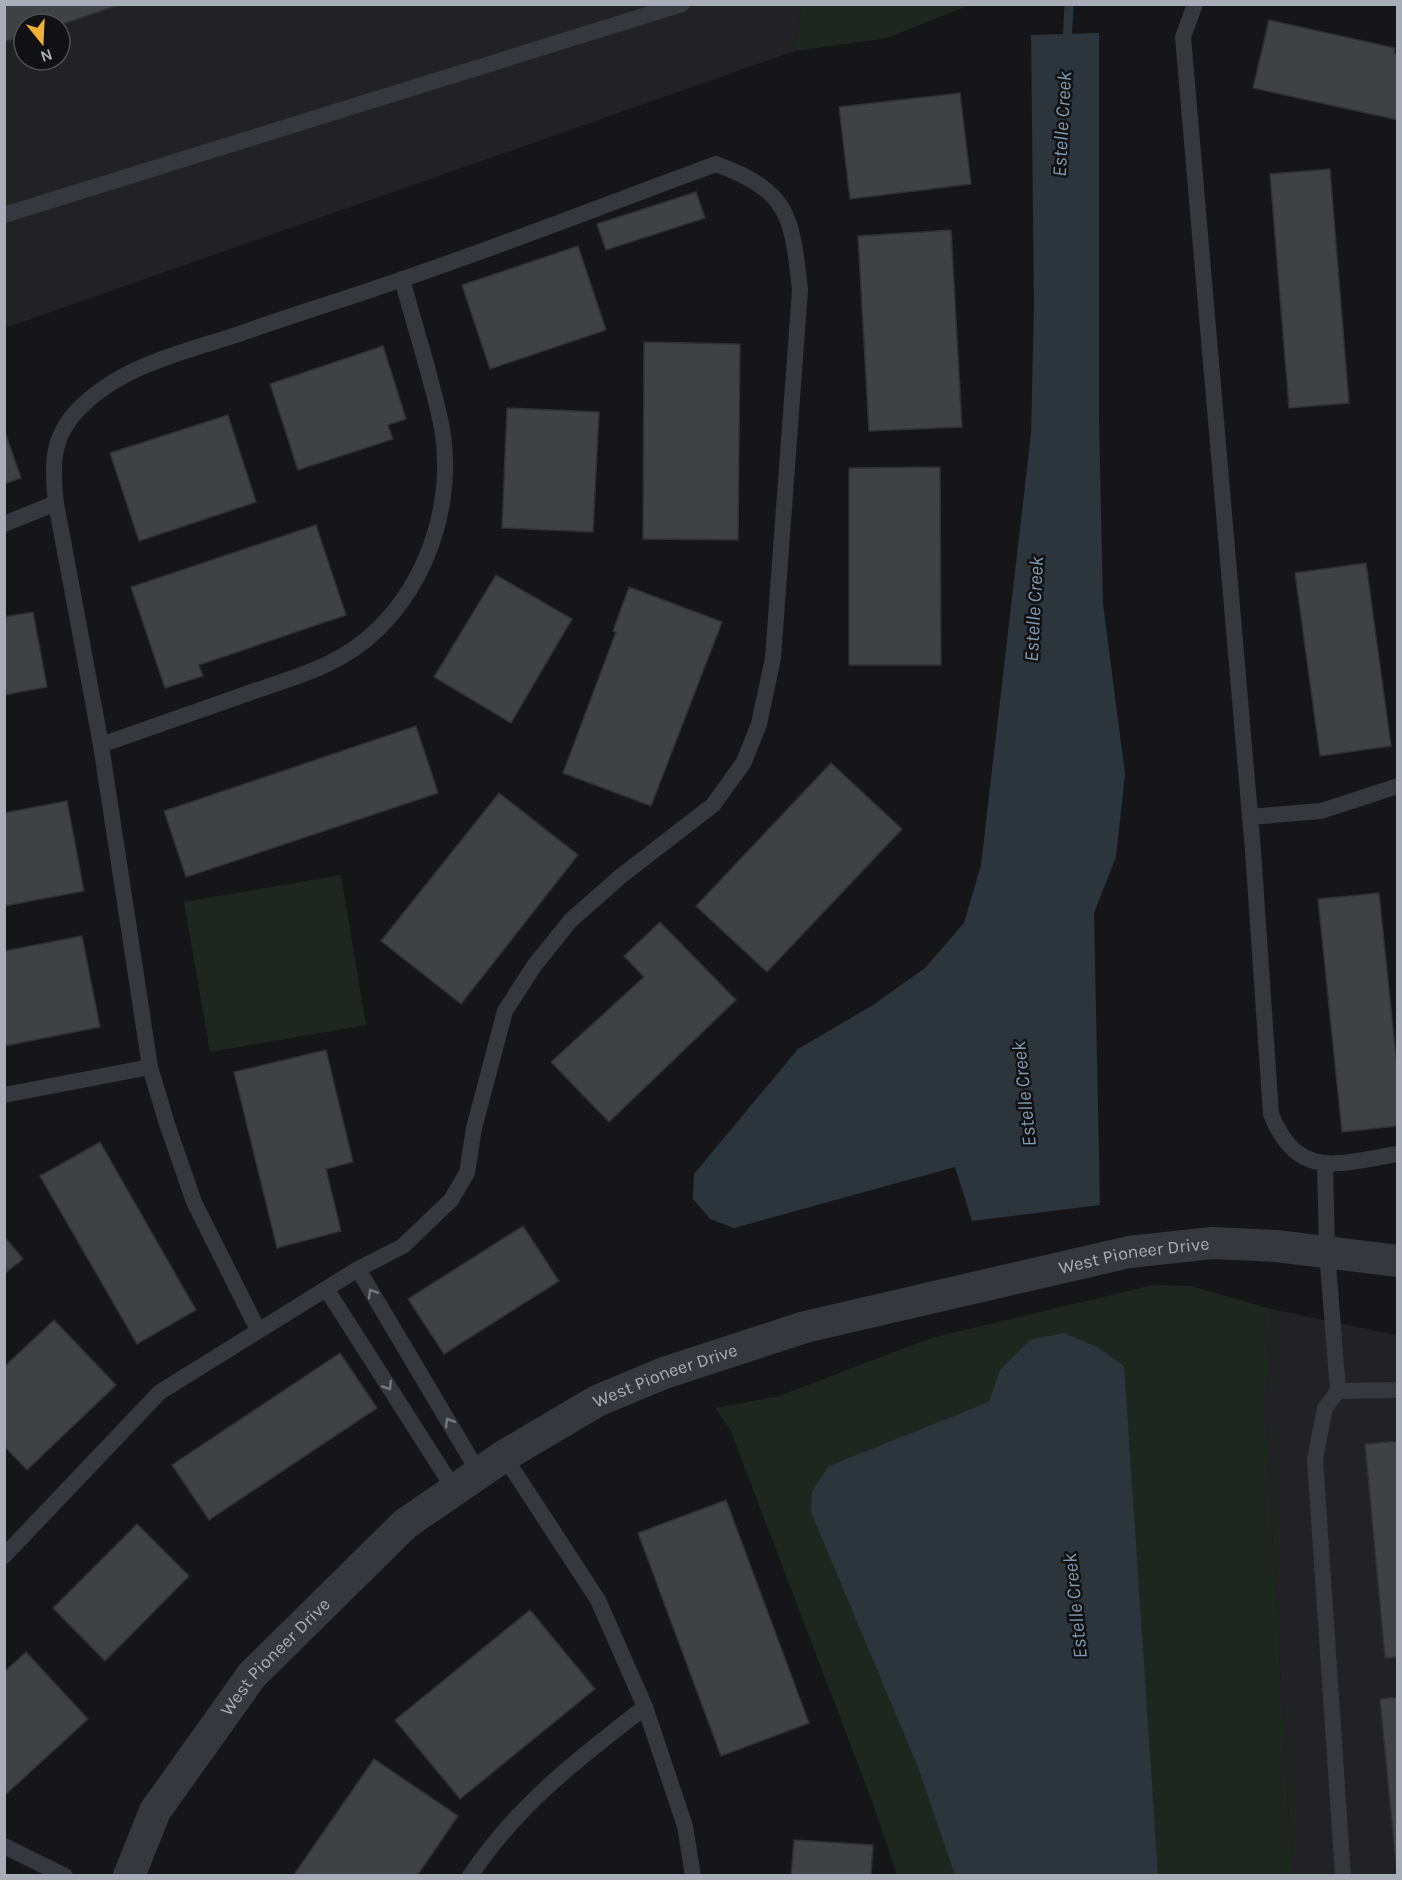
<svg xmlns="http://www.w3.org/2000/svg" width="1402" height="1880" font-family="Karla,sans-serif">
<rect width="100%" height="100%" fill="#161618"/>
<path fill="#222225" fill-rule="evenodd" d="M4,5H802L795,51L5,328ZM24,24H60V60H24Z
M1271,1309L1397,1335V1875H1292L1265,1409Z"/>
<path fill="#1e261f" d="M802,4H970V5L887,38L795,51Z
M341,875L366,1025L210,1052L184,902Z
M1153,1285L1191,1286L1271,1309L1265,1409L1292,1875H897L872,1801L730,1429L715,1408L779,1396L931,1338Z"/>
<path fill="#2c353c" d="M1099,33V420L1103,604L1125,774L1116,857L1094,913L1100,1205L972,1221L955,1167L734,1228L710,1219L693,1199L694,1174L798,1049L873,1005L925,968L964,923L981,865L1031,434L1034,305L1031,35Z
M1064,1333L1097,1347L1124,1366L1158,1875H955L918,1767L811,1512L812,1491L829,1466L989,1402L1000,1370L1030,1340Z"/>
<g fill="none" stroke-linecap="round" stroke-linejoin="round">
<path stroke="#2c353c" stroke-width="9" d="M1067,46L1069,4"/>
</g>
<path fill="#404145" stroke="#303034" stroke-width="1.5" d="M4,4H122L60,25L24,24V36L4,42Z
M1269,20L1395,48L1394,53L1398,54V120L1253,88Z
M960,93L971,184L850,199L839,107Z
M1330,169L1349,403L1289,408L1270,174Z
M696,192L705,218L606,250L597,224Z
M951,230L962,427L869,431L858,236Z
M578,246L606,330L490,369L462,285Z
M644,342L740,344L738,540L643,539Z
M383,346L406,419L388,425L393,439L298,470L270,384Z
M507,408L599,412L593,532L502,528Z
M228,415L256,502L139,541L110,453Z
M4,429L21,478L4,484Z
M940,467L941,665H849V468Z
M316,525L346,615L199,665L203,676L165,688L131,587Z
M1366,563L1391,746L1320,756L1295,573Z
M496,575L572,619L511,723L434,677Z
M629,587L722,622L651,806L563,773L616,632L613,631Z
M33,612L47,687L4,695V617Z
M416,726L438,793L186,877L164,811Z
M831,763L902,829L767,972L696,906Z
M499,793L578,855L461,1004L381,941Z
M67,801L84,891L4,906V813Z
M1379,893L1398,1076V1126L1342,1132L1318,899Z
M660,922L736,1000L609,1122L551,1062L644,977L624,956Z
M82,936L100,1027L4,1046V951Z
M326,1050L353,1162L326,1169L341,1231L277,1248L234,1072Z
M100,1142L196,1310L137,1344L40,1176Z
M523,1226L559,1281L444,1354L408,1299Z
M4,1236L23,1259L4,1274Z
M54,1320L116,1385L27,1470L4,1446V1367Z
M340,1353L377,1408L209,1520L172,1465Z
M1398,1441V1657L1385,1658L1365,1444Z
M726,1500L809,1723L721,1756L638,1533Z
M137,1524L189,1576L105,1661L53,1608Z
M530,1610L595,1689L460,1799L395,1720Z
M26,1652L88,1719L4,1796V1672Z
M1398,1697V1876H1397L1380,1699Z
M374,1759L458,1816L417,1876H293Z
M794,1840L873,1845L871,1876H791Z"/>
<g fill="none" stroke-linecap="round" stroke-linejoin="round">
<path stroke="#37383d" stroke-width="16" d="M1195,4L1183,37L1253,851L1271,1114C1298,1182 1340,1163 1398,1154
M4,215L682,4
M4,524L56,503
M101,745C149,728 198,711 246,694C277,683 310,674 339,658C417,615 457,515 442,428C432,378 415,328 402,279
M1250,817L1321,811L1398,786
M4,1095L150,1067
M1325,1165L1327,1251L1338,1391L1325,1408L1315,1459L1343,1876
M358,1269L479,1473
M327,1290L454,1489
M1338,1391L1398,1390
M504,1456L598,1600L645,1707L685,1826L693,1876
M4,1556L160,1392L358,1269L403,1246L451,1200L467,1173L474,1128L505,1011L534,966L571,920L621,876L713,805L744,762L759,724L773,658L800,290C792,217 790,191 716,164C610,203 506,244 400,280C345,299 290,316 236,335C184,352 125,365 84,404C52,433 51,462 56,503L101,745L150,1067L167,1124L194,1202L258,1330
M4,1846L65,1876
M470,1876C517,1805 579,1758 645,1707"/>
<path stroke="#37383d" stroke-width="32" id="s1" d="M129,1876L155,1811L252,1675L405,1524L504,1456L597,1401L664,1373L805,1327L1129,1252L1212,1243L1276,1246L1398,1261"/>
</g>
<defs><path id="oneway-chevron" d="M-2-3.5L2.5 0L-2 3.5" fill="none" stroke-width="1.6" stroke-linecap="round" stroke-linejoin="round" transform="scale(1.5)"/></defs>
<g stroke="#757881">
<use href="#oneway-chevron" transform="translate(372 1293) rotate(-121)"/>
<use href="#oneway-chevron" transform="translate(388 1386) rotate(57)"/>
<use href="#oneway-chevron" transform="translate(449 1422) rotate(-121)"/>
</g>
<g text-anchor="middle" dominant-baseline="central" stroke-width="5" stroke-linejoin="round" paint-order="stroke">
<g font-size="18" fill="#a8adb8" stroke="#111113">
<text stroke="none"><textPath href="#s1" startOffset="1238">West Pioneer Drive</textPath></text>
<text stroke="none"><textPath href="#s1" startOffset="753">West Pioneer Drive</textPath></text>
<text stroke="none"><textPath href="#s1" startOffset="266">West Pioneer Drive</textPath></text>
</g>
<g font-size="20" font-style="italic" fill="#7f9bb3" stroke="#111113">
<text transform="translate(1062 124) rotate(-87)">Estelle Creek</text>
<text transform="translate(1034 609) rotate(-87)">Estelle Creek</text>
<text transform="translate(1024 1094) rotate(-96)">Estelle Creek</text>
<text transform="translate(1075 1606) rotate(-96)">Estelle Creek</text>
</g>
</g>
<rect width="1402" height="1880" fill="none" stroke="#a8adb8" stroke-width="12"/>
<g transform="translate(42 42) rotate(162)"><circle r="28" fill="#111113" stroke="#4d4f55" stroke-width="1.5"/>
<path d="M0-4.5L10 22L0 15L-10 22Z" fill="#f2b134"/>
<text y="-9" font-size="16" font-weight="bold" text-anchor="middle" fill="#a8adb8">N</text>
</g>
</svg>
